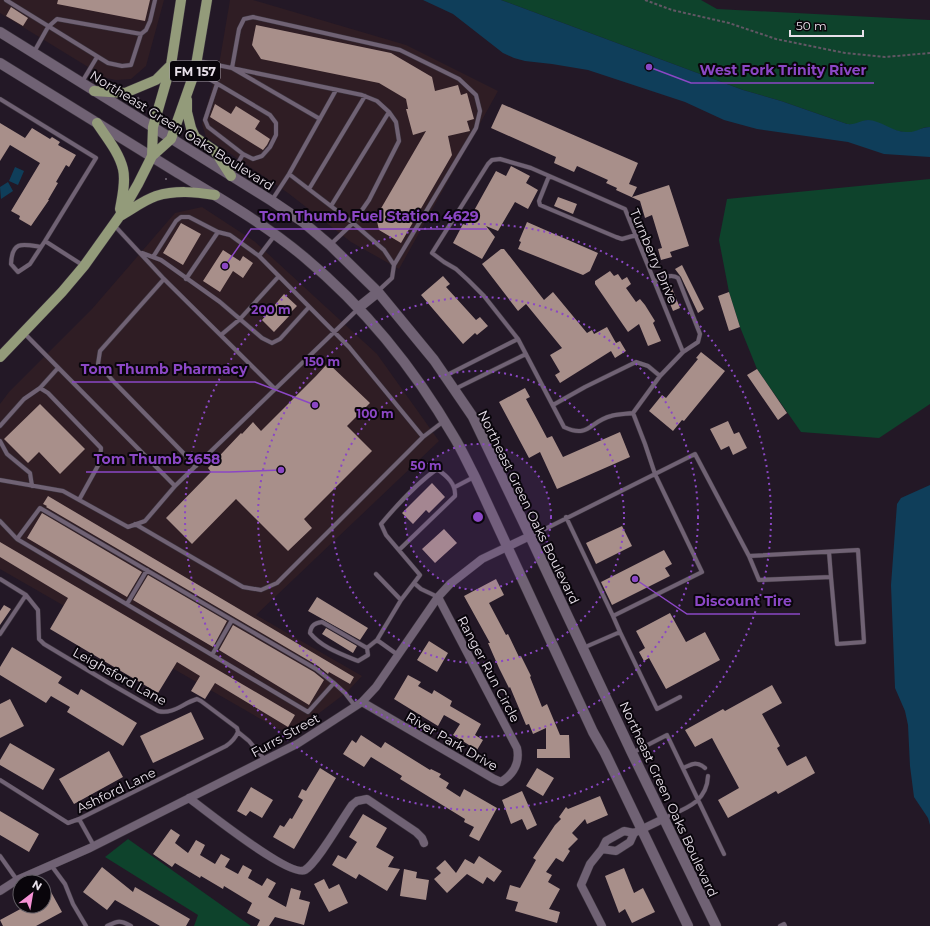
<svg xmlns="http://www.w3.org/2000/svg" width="930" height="926" font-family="Montserrat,sans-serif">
<rect width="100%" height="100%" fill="#231826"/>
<path fill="#2f1d24" d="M0,0H164L146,66L131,79L116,80L106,78L0,13Z
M230,0H253L406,45L498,91L399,269L351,242L288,193L206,137L202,124L220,59Z
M202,207L254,241L377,354L439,441L256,615L362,676L347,692L314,717L289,731L278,729L0,569V404L9,392L92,309L175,213Z"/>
<path fill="#0e432c" d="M501,0H701L717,9L930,20V127C920,127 919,132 913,132C898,134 881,125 867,120L855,125L847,124L781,101L743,90Z
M930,179V404L879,438L801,432L757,369L740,327L729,292L719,240L727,199Z
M128,839L251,926H194L198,915L105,857Z"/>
<path fill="#0f3e5a" d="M423,0H501L743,90L781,101L847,124C857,125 861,120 868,120C880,120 893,132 906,132C916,133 921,127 930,127V157L884,154L848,142L757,129L724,120L685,102L588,70L552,64L525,61L514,58L503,53L453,14Z
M15,167L24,171L18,185L9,181Z
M8,182L13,191L1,199L0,187Z
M930,485V825L928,818L914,797L910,766L908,725L905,711L895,688L891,585L897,504L901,498Z"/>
<path fill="#a88f8a" d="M58,0H150L145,21L57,4Z
M11,7L28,18L23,26L6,16Z
M256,25L391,53L432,77L435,91L458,85L461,95L467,93L474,119L467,121L470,131L448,136L452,155L401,243L379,230L376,217L426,131L413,135L406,109H408L406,99L379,83L261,59L252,45Z
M215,104L231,114L236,106L260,121L255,129L270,139L267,145L263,150L210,117Z
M502,104L638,163L629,184L637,187L632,197L669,185L689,246L670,252L672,257L661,260L658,249L662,248L652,215L645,218L640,201L616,190L617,188L606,183L608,180L577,166L574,172L554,163L556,157L491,128Z
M0,123L25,138L32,128L50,139L52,137L60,142L58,145L76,155L69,167L66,165L56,182L58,183L48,200H49L31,226L19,219L20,216L11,211L40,163L10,145L0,161Z
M511,166L530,176L526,183L538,190L528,209L515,202L498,231L486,226L495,237L482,259L453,243L463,224L466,225L496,171L506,176Z
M558,197L577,204L573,214L554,206Z
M527,222L598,253L590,271L583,275L518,249L521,242L519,241Z
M181,223L201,234L183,265L163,253Z
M501,249H504L544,300L553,292L587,333L592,330L594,334L607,327L616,343L620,341L626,351L615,358L611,351L560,383L555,375L560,372L550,355L562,348L526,304L518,311L482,264Z
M223,250L240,261L243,256L253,263L243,278L233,271L220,292L203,281Z
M682,265L704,309L698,313L681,277L675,269Z
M610,271L614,276L618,274L622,280L627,277L631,284L626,288L636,302L640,299L645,305L655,321L653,323L661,341L648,346L639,324L628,332L595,284V281Z
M443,276L450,284L446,287L476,320L480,317L488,326L477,335L475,333L463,344L421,295Z
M671,286L680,308L673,311L664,289Z
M729,292L740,327L729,331L718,296Z
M284,294L297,306L290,313L291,314L274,332L262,320Z
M701,352L725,371L684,421L682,420L673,431L649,411L662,395L666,398L698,359L696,358Z
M328,363L370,403L347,426L372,451L304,519L312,528L288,551L236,499L192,544L166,518L211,472L208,468L241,433L242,434L253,422L261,431L316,376Z
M757,369L787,413L778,420L747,375Z
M525,388L530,397L526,399L538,421L547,438L552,436L563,457L620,432L630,457L557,489L540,452L529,458L499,402Z
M40,404L85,449L60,474L39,452L28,463L4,439Z
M728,421L734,434L739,432L747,448L733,455L729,446L721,450L710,429Z
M432,483L445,497L429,513L426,510L413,524L402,513Z
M48,496L354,677L350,684L329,672L328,674L318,666L46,507L47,506L43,504Z
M42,513L142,572L127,597L27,538Z
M622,526L632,546L596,564L586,543Z
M444,529L457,543L435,563L422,549Z
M0,542L295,715L288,727L215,683L205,699L191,691L200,676L177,662L158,693L50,629L68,598L0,557Z
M664,550L672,564L665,568L670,576L612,605L601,582Z
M148,575L227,621L213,647L133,600Z
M496,579L504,595L489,603L506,635L508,634L519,657L521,656L531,676L530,677L542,707L547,704L560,735H569L570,758H537V749H546V728L533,734L529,724L526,725L510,687L509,688L499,668L488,643H490L464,596Z
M317,597L368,628L360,640L308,611Z
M4,605L11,609L0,625V611Z
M670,613L686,642L705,632L720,660L666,689L649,658L644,661L639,652L645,648L636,631Z
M233,625L314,672L324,680L309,705L219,650Z
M326,628L357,646L353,653L322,634Z
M429,641L448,653L437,672L417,660Z
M12,647L62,677L58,683L78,695L81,689L137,723L123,746L67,712L70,707L51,696L46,703L0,675V667Z
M408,675L421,682L418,686L432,694L434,690L452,701L450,706L481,724L475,735L483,740L477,750L453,735L460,724L444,715L438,726L394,699Z
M772,685L782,703L762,714L780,746L777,748L787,766L806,756L815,773L778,794L776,791L728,818L718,800L739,788L712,738L695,747L685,730L723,709L725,711Z
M10,699L24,726L0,738V704Z
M191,712L204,739L153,763L140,736Z
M361,735L381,748L385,742L430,770L431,769L441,774L439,777L449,783L446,788L460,797L464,789L497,808L479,841L469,836L474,827L464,822L465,819L400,779L402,776L371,757L364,767L343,754L352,740L356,743Z
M10,743L55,769L43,790L0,765V760Z
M109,751L123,777L74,804L59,779Z
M320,768L336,778L294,849L273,837L280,825L284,827L290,818L292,819L303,800L298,797L302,789L306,791Z
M537,768L554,778L543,796L526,786Z
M251,787L273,800L262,818L250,811L246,816L237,811Z
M522,791L537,825L527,830L522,819L511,824L502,800Z
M600,796L608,815L587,824L585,819L572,833L578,839L568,849L570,851L563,862L556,858L546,872L552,875L548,882L560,889L549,909L560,912L557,923L515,911L518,902L506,899L510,885L520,888L536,860L533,858L555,825L561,819L559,817L566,807L568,809Z
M0,811L39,834L29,852L0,835Z
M363,814L387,828L376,847L394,857L388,867L400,869L387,891L359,874L356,879L332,865L338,855L346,859L357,842L349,837Z
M171,829L180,835L175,843L188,853L196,840L205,845L200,855L215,864L221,854L230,859L225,867L238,874L243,865L252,870L248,878L262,886L267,878L276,883L268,897L286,907L291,888L301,891L299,899L310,902L304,925L275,917L269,926H257L260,920L247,913L252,903L224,886L223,889L201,876L200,878L175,863L172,867L153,854Z
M479,856L502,871L494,882L487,877L483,884L467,874L447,893L434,879L441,873L436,868L445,860L456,873L465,859L474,864Z
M102,867L133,892L135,887L190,919L186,926H160L115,900L107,910L83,892Z
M624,868L634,893L643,888L655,912L632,923L625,909L619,913L605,876Z
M404,869L417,872L416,878L429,880L426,900L400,896Z
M324,879L329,889L339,884L348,903L329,912L314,884Z
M51,892L62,912L36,926H3L0,920L26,906H44V896Z"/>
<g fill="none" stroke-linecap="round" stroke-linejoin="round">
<g stroke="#3c343e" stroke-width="5">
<path id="service" d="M6,0L108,63L122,66L131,65L141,34L146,30L150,21L155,0
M34,52L48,27L57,19L141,34
M198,61L362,95L377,101L389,112L396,122L399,141L369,200L353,223L330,245
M196,71L270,115L276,123V135L270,147L262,156L253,159L243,154L232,174
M82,82L97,57
M217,84L205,120L208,127L243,154
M0,99L96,158L45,241L30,264L18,272L11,264C12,240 23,244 41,247
M320,119L232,68L239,29L244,19L253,17L400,50L459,79L476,95L480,111L476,128L394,265L392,278L378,291
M500,159L531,168L625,209L683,352L660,376L633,413C626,414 618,414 611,416C590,421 589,439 564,427L518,339L484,296L468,280L456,269L444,262L432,253L488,164L492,160Z
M289,174L353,223L384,250L394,265
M549,176L539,201L540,205L616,237L622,239L636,235
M309,189L365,96
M272,200L289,174L336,90
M331,206L389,112
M114,225L164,279L275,389
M275,235L259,256L349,347L423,437
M45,241L84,266
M142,253L161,260L220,302L262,338L272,343L280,339L309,307
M153,257L176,221L181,217H189L218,232
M164,279L100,351L98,364L114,382L196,466
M186,279L218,232L230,235L259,256
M655,281C662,278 672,273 678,278L700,334L698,342L683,352
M24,333L175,486
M221,335L240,319L279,276
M445,376L518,339
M40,388L58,368
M455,389L526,354
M553,405L585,387L636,362L648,366L660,376
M0,426L24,399L40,388L48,393L101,448L100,462L79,500
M0,441L7,454L30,473L32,486
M0,480L63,491L128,527L145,521L175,486L358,309
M455,487L474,477
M566,517L613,616
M0,521L17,539
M135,524L243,587L261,590L277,583L423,437L444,421
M531,536L695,454L749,556L858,550L864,642L837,644L831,577L759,580L749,556
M399,550L455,496C456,484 447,476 437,469C416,484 397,505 381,524L386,535L420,575L414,583L421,589L438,597
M829,552L831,577
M376,574L401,600
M0,579L26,595L0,634
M26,595L38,610L39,639L44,644L109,683L158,711C173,715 183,703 197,699L201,701L237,728L238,732L249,741L265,760
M127,604L147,570
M620,632L657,709L680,697
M377,640L398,655
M367,648L322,622C315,623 311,625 310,633C321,647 341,654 358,661L368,655L367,648L377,640L401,600L414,583
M583,648L620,632L613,616L702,572L655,474L645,444L633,413
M212,655L232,620
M334,683L316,669L40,508L17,539L308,712L334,683L345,693L355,706
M632,753L667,735L724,854
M683,768C692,764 697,761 705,768
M0,780L68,823L79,819L226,746C232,742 235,739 238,732
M664,818C684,809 707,803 708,776
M79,819L94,846
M0,856L17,880
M51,865L65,884L73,904L86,926
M107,926C118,921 120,920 131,926
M780,926L784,924L785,926"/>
</g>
<g stroke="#3c343e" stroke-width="9">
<path id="minor" d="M362,702L494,779L501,782C514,774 520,762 517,748L438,597
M189,798C205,810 290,878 305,870C317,863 342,819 352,805L357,801L367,799L416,832L422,838L424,843
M602,849L616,851L630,842L634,833
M0,891L17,880L90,848L265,760L297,744L325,726L362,702L376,687L438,597L450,584L482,559L530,536
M602,926L581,885L590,864L602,849L606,841L624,831L634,833L663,819"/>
</g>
<g stroke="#3c343e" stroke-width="11">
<path id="secondary" d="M0,32L272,201L303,222L330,245L378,292L434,360L473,417L530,536L632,753L716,926
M0,63C59,100 119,136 178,173C221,199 265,224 304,257C364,307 415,370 454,437C462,450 468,464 475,477L593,732L605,753L688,926
M358,308L378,292"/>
</g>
<g stroke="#3c343e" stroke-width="11">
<path id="primary" d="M94,91L125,93L156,80L169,67
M187,100V112L191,128L195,137L215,151L231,176
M97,123C106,137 119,152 123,169C126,182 122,197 120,209
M152,156L153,127L171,65L181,0
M120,216C131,210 144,200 156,196C176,190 195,192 215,195
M0,357L62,292L84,266L119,217L138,184L152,156L171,139L195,71L207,0"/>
</g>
<path stroke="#615764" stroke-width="2" stroke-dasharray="3 2" stroke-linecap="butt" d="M645,0L672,10L729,23L776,39L845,53L885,57L930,53
M138,97L141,108
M165,179H167"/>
<use href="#service" stroke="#706274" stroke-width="4"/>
<use href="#minor" stroke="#706274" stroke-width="8"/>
<use href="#secondary" stroke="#706274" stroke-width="10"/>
<use href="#primary" stroke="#939b7a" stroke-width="10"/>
</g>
<circle cx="478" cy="517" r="73" fill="#8b47c5" fill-opacity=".12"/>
<g fill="none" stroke="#8b47c5" stroke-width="2" stroke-dasharray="2 4">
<circle cx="478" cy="517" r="73"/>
<circle cx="478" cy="517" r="146"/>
<circle cx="478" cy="517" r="220"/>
<circle cx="478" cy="517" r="293"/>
</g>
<g text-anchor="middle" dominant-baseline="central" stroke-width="4" stroke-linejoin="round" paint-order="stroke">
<rect fill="#09050b" stroke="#a59ea7" stroke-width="1" x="170" y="61" width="50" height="20" rx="3"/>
<g font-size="12" font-weight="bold" fill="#e8e0ea">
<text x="195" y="71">FM 157</text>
</g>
<g font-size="13" fill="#e8e0ea" stroke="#09050b">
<text transform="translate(182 130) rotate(32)">Northeast Green Oaks Boulevard</text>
<text transform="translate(654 256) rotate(67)">Turnberry Drive</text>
<text transform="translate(529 507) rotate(64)">Northeast Green Oaks Boulevard</text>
<text transform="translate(489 669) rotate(62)">Ranger Run Circle</text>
<text transform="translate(120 676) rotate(29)">Leighsford Lane</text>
<text transform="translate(285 735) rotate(-29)">Furrs Street</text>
<text transform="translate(452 741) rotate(30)">River Park Drive</text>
<text transform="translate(116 790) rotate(-26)">Ashford Lane</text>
<text transform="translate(669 799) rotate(65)">Northeast Green Oaks Boulevard</text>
</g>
</g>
<circle cx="478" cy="517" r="6" fill="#8b47c5" stroke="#09050b" stroke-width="2"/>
<g font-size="12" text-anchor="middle" font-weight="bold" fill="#8b47c5" stroke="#09050b" stroke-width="4" stroke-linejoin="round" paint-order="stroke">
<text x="271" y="314">200 m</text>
<text x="322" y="366">150 m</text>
<text x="375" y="418">100 m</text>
<text x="426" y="470">50 m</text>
</g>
<path fill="none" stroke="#8b47c5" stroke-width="1.5" d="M649 67L691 83H874M225 266L251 229H487M315 405L255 382H72M281 470L229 472H86M635 579L687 614H800"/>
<g fill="#8b47c5" stroke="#09050b" stroke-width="1.5">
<circle cx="649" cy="67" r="4"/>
<circle cx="225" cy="266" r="4"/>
<circle cx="315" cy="405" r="4"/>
<circle cx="281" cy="470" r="4"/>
<circle cx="635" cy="579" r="4"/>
</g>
<g font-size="14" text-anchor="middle" font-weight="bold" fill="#8b47c5" stroke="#09050b" stroke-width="4" stroke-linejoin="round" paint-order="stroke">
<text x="783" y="75">West Fork Trinity River</text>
<text x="369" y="221">Tom Thumb Fuel Station 4629</text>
<text x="164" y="374">Tom Thumb Pharmacy</text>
<text x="157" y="464">Tom Thumb 3658</text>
<text x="743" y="606">Discount Tire</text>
</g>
<g transform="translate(32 894) rotate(31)"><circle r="19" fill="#09050b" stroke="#625d64"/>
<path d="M0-3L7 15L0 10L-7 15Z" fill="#f491d4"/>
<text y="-6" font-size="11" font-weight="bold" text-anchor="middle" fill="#e8e0ea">N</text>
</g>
<path d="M790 30v6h73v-6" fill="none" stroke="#e8e0ea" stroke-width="2"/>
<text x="796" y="30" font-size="12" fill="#e8e0ea" stroke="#09050b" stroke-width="3" paint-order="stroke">50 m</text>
</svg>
